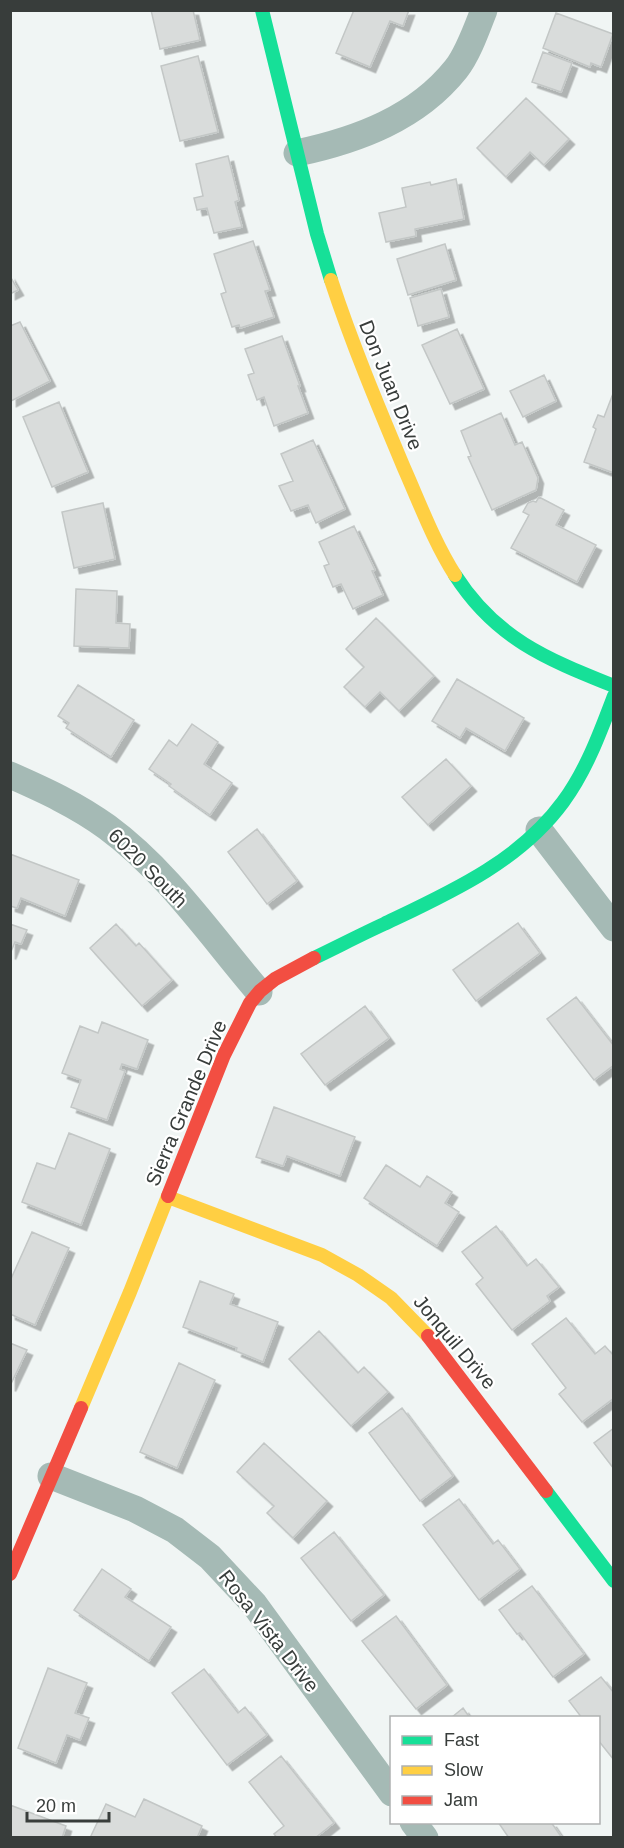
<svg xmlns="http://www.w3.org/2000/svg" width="624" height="1848" font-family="Arial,sans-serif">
<defs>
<filter id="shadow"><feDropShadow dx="5.5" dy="5.5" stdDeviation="0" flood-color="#0004"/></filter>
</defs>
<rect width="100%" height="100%" fill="#f0f5f4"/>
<path fill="#d9dcdb" stroke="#c3c7c6" stroke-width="1.5" filter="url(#shadow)" d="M151,10H193L200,40L160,49Z
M354,10H409L403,26L390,21L370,67L336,53Z
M556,13L613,34L601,67L591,63L590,67L543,48Z
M543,52L572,63L561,92L532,82Z
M198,56L218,132L180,141L161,66Z
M526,98L569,139L544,165L530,152L506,177L477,148Z
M228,156L239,200L235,202L242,227L214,233L207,208L197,210L194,198L203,196L196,164Z
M456,179L464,219L415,229L416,236L386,242L379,213L406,207L402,188L430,182L431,185Z
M253,241L270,290L265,291L274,317L240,328L239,325L232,327L221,294L226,292L214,254Z
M445,244L456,280L408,295L397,259Z
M10,276L18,290L10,294Z
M441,289L449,317L418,326L410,298Z
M20,322L50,381L11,401L10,326Z
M457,329L484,389L450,404L422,345Z
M282,336L300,386H298L308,413L274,426L264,397L257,400L248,375L254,373L245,349Z
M544,375L556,401L523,417L510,391Z
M614,391V473L584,462L596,429L593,427L598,415L604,417Z
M59,402L88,472L52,487L23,417Z
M501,413L515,445L522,442L538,478L536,490L492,510L468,457L471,456L461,431Z
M313,440L345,509L316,523L308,505L291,511L279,486L293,481L281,454Z
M539,497L564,510L556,525L596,545L577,582L511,548L529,515L523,512L528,503L533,501L536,502Z
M103,503L115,559L74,568L62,512Z
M354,526L375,570L372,571L383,595L353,609L341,584L333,587L324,566L329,564L319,542Z
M76,589L117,591L116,623L130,624L129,648L74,646Z
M376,618L434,676L399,711L380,692L365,707L344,687L364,667L346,649Z
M457,679L524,718L505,751L466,728L460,738L432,721Z
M78,685L134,720L111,757L66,728L69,723L58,716Z
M192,724L218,742L204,764L232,783L210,815L169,786L171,784L149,769L169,740L177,746Z
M446,759L471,786L428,825L402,797Z
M257,829L297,881L267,904L228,852Z
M10,854L79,880L65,916L21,898L17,908L10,906Z
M518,923L540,953L476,1001L453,970Z
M10,924L27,930L21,944L15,942L10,954Z
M116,924L136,946L139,943L172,980L142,1006L90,948Z
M576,997L614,1046V1065L594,1080L547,1019Z
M365,1006L389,1038L325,1085L301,1054Z
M102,1022L148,1040L137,1069L122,1064L120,1069L125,1071L107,1120L71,1107L81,1080L62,1073L80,1026L98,1033Z
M274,1107L355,1137L340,1176L287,1156L283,1166L256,1157Z
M69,1133L110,1149L81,1225L22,1202L37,1163L55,1169Z
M386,1165L420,1187L427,1176L452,1192L445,1203L459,1212L437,1246L364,1198Z
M496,1226L527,1266L536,1259L559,1287L547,1296L550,1301L512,1330L476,1284L483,1278L462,1252Z
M32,1232L69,1248L35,1325L10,1314V1281Z
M200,1281L234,1294L230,1304L278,1322L263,1362L236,1351L237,1348L183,1327Z
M566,1318L595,1354L605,1346L614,1356V1398L582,1422L559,1394L566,1388L532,1344Z
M319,1331L358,1373L364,1367L388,1392L351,1426L289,1359Z
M10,1343L27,1350L10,1386Z
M179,1363L215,1380L177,1468L140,1452Z
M402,1408L453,1476L420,1501L369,1433Z
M614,1428V1469L594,1443Z
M264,1443L327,1501L293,1538L267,1513L274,1506L237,1472Z
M459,1499L493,1544L498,1540L520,1569L479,1600L423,1525Z
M334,1532L384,1595L351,1621L301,1558Z
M102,1569L131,1589L125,1597L171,1627L149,1661L74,1610Z
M532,1586L584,1654L553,1677L520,1633L517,1634L499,1610Z
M396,1616L447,1685L416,1709L362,1641Z
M48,1668L87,1683L75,1713L89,1718L80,1740L67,1735L56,1763L18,1748Z
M204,1669L238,1713L245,1707L267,1735L227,1765L172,1693Z
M601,1677L614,1693V1760L598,1740V1718H582L569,1701Z
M463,1708L470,1718H451Z
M281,1756L334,1823L315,1838H277L274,1834L284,1826L249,1782Z
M144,1799L202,1826L197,1838H90L106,1804L135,1817Z
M10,1805L66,1826L62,1838H10Z
M498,1822H551L562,1838H509Z"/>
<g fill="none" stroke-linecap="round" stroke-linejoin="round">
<path stroke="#a5bab5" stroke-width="27" d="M297,153C358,140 417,118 456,69C468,54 477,28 484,10
M10,775C44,790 77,805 107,827C167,871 211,936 259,992
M539,830L614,928
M51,1476L135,1509L175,1530L210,1557L254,1604L392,1793
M413,1822L425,1838"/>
<path stroke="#16e098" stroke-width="14" d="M262,10L317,234L331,280
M455,575C496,639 547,659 614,686
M314,958C337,947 360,935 384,924C449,893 519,862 563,802C586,771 600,733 614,696
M546,1491L614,1581"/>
<path stroke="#ffcf43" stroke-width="14" d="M331,280C352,344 378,406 404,468C420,504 434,542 455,575
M168,1197L322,1255L358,1275L391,1298L428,1336
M81,1408L130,1292L168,1196"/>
<path stroke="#f24e42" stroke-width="14" d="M168,1196L224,1055L250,1003L260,991L275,979L314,958
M428,1336L546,1491
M10,1574L81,1408"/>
</g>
<g text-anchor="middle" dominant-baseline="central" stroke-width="4.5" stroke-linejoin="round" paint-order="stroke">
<g font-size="20" fill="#383d3b" stroke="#fff">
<text transform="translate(391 385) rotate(68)">Don Juan Drive</text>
<text transform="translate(148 868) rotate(45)">6020 South</text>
<text transform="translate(186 1103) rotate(-67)">Sierra Grande Drive</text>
<text transform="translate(455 1342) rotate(50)">Jonquil Drive</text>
<text transform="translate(269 1631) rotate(52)">Rosa Vista Drive</text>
</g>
</g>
<rect width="624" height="1848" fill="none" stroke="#383d3b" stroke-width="24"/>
<rect x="390" y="1716" width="210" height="108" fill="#ffffff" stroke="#afb1b1" stroke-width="1.5"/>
<rect x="402" y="1736" width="30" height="9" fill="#16e098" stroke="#afb1b1" stroke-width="1.5"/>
<text x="444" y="1746" font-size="18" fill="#383d3b">Fast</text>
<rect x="402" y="1766" width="30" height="9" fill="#ffcf43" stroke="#afb1b1" stroke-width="1.5"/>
<text x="444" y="1776" font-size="18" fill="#383d3b">Slow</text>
<rect x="402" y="1796" width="30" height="9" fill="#f24e42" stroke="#afb1b1" stroke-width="1.5"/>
<text x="444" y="1806" font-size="18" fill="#383d3b">Jam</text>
<path d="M27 1812v9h82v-9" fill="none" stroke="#383d3b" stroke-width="3"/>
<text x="36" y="1812" font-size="18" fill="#383d3b" stroke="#ffffff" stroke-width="4.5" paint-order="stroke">20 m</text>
</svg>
